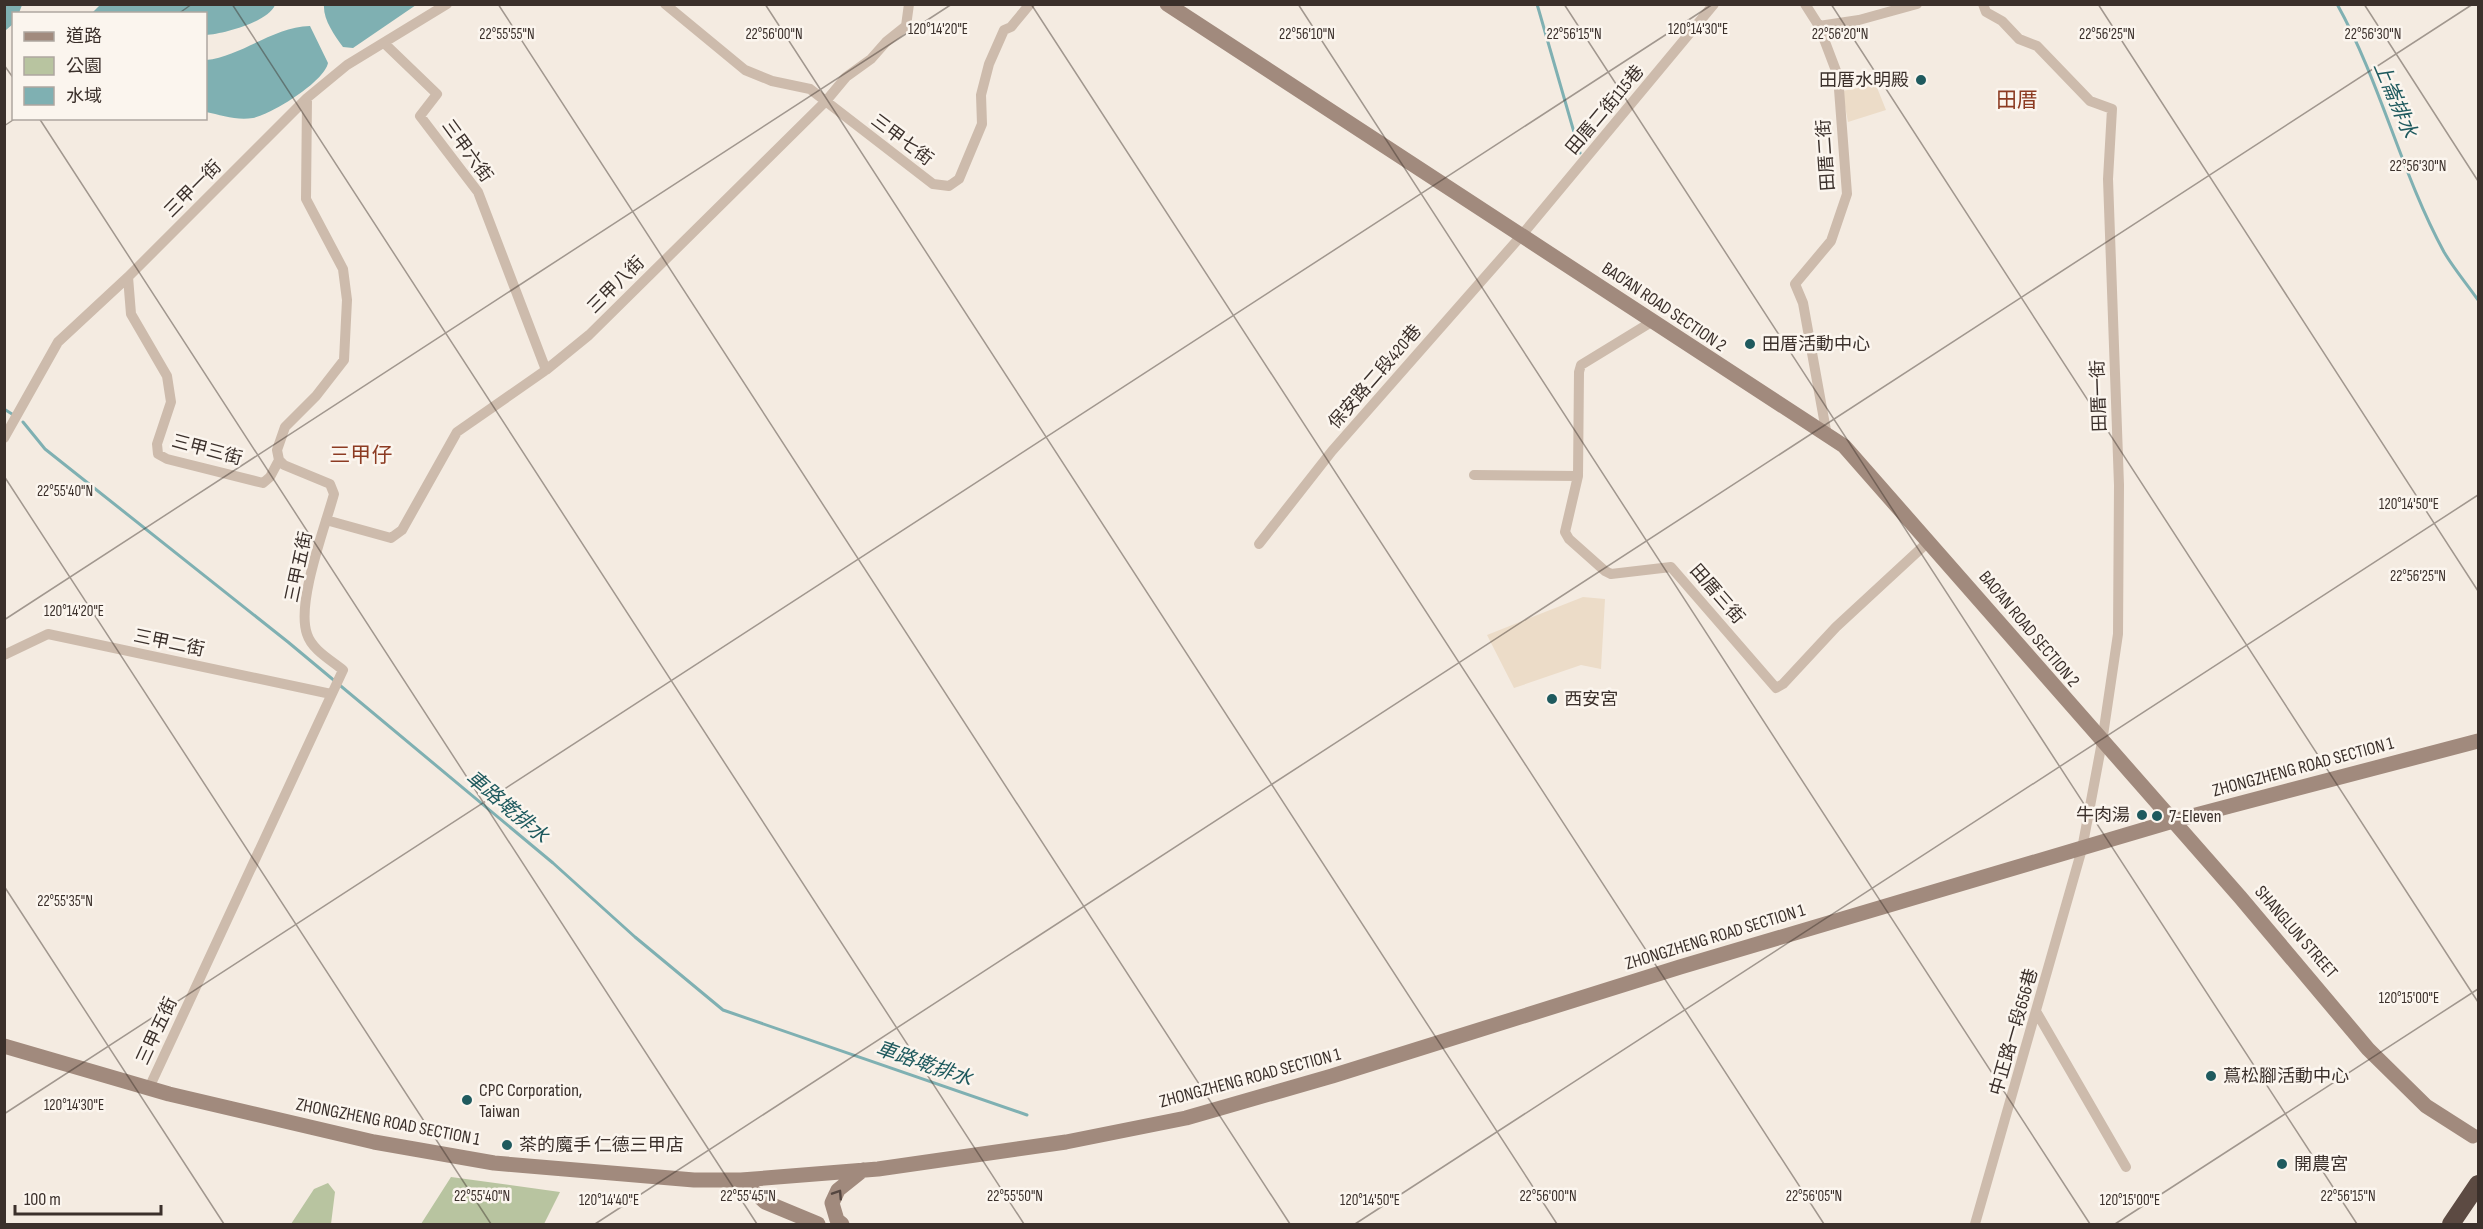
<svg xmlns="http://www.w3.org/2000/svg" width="2483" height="1229" font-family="'Sofia Sans Condensed','Noto Sans TC',sans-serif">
<rect width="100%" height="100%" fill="#f4ebe1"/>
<path fill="#b8c4a0" d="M451,1177L560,1192L544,1224H421Z
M328,1183L335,1192L331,1224H291L314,1189Z"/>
<path fill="#ecdcc8" d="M1876,85L1886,110L1848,122L1842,91Z
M1583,597L1605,599L1601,669L1581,665L1514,688L1487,635Z"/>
<path fill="#7fb0b2" d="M5,4L22,5L19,13L14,14L13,24L6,30Z
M100,5V4L275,5C268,22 223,34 206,35V14L92,13Z
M324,5V4L416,5L353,48L343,47C334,35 323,19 324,5Z
M310,26L328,63C324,82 272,114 253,118C237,121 221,115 206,112V60C242,56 273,27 310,26Z"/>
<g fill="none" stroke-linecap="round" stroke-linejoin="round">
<path stroke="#7fb0b2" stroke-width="3" d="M1537,4L1580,153
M2337,4C2381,83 2401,173 2444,252C2454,269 2467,284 2478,300
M4,409L12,414
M23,422L45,449L288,642L553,863L635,937L723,1010L1027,1115"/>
<path stroke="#cdbbac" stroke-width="10" d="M665,4L745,70L772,81L810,89L933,184L949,186L959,179L982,124L981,95L989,64L1004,30L1011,27L1030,4
M1805,4L1819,26L1838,76L1847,194L1831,241L1795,284L1803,303L1827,436
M1819,26L1859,20L1917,4
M384,43L437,94L420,116L478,192L546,370
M128,277L131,314L167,376L171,402L157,444L158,454L167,459L263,483L270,477L279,460
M1653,321L1581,365L1579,372L1578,476L1565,532L1569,539L1605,571L1611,574L1671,567L1776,688L1783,684L1836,627L1928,542
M4,438L58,342L128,277L307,98L347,65L447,4
M1474,475L1578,476
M326,520L391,538L402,530L457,432L546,370L589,335L826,101L846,77L871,59L886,42L906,26L909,4
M1259,544L1332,451L1521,236L1714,4
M4,655L48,634L331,694
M2037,1013L2126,1167
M149,1088L343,670C331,660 312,650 307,634C296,603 325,527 334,494L330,484L284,465L279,460L277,450L285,427L316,396L344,360L347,300L343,269L306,199L307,98
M1975,1224L2082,849L2102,742L2118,634L2119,485L2108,179L2112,109L2090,101L2037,46L2019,39L2002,21L1986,12L1983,4"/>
<path stroke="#a18a7d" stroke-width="15" d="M1167,4L1844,446L2240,897L2368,1049L2426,1106L2473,1136
M4,1046L169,1094L374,1142L494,1163L694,1180H741L878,1169L1066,1142L1186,1118L1332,1076L1680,967L2173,821L2478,741
M741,1180L765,1202L818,1224
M842,1224L837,1220L832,1203L838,1190L863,1170"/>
<path stroke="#5c4a42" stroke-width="18" d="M2451,1224L2478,1184"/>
</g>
<defs><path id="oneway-chevron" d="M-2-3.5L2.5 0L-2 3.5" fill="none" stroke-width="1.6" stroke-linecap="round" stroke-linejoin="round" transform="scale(1.5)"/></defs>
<use stroke="#544640" href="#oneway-chevron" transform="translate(838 1194) rotate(-57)"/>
<path fill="none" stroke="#3b302b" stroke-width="1.5" stroke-opacity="0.45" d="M232,4L1024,1224M498,4L1290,1224M765,4L1557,1224M1031,4L1824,1224M1298,4L2090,1224M1564,4L2357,1224M1831,4L2478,1002M2098,4L2478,591M2364,4L2478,181M178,14L192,4M4,65L14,79M39,118L757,1224M4,126L16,118M4,476L491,1224M4,620L952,4M4,886L224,1224M4,1114L1713,4M595,1224L2473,4M1355,1224L2478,495M2115,1224L2478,989"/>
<g fill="#1f5a5e" stroke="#fbf5ee" stroke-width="2">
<circle cx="1921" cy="80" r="6"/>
<circle cx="1750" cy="344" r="6"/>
<circle cx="1552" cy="699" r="6"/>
<circle cx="2142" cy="815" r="6"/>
<circle cx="2157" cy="816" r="6"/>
<circle cx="2211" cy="1076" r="6"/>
<circle cx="467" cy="1100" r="6"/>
<circle cx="507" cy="1145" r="6"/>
<circle cx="2282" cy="1164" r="6"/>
</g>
<g text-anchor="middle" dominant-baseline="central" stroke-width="5" stroke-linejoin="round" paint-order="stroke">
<g font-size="18" fill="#3b302b" stroke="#fbf5ee" text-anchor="start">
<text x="1909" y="80" text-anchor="end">田厝水明殿</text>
<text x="1762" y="344">田厝活動中心</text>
<text x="1564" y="699">西安宮</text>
<text x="2130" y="815" text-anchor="end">牛肉湯</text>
<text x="2169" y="816">7-Eleven</text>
<text x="2223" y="1076">蔦松腳活動中心</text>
<text x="479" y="1090">CPC Corporation,<tspan x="479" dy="21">Taiwan</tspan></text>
<text x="519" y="1145">茶的魔手 仁德三甲店</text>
<text x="2294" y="1164">開農宮</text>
</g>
<g font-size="18" fill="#3b302b" stroke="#fbf5ee">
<text transform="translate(1605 110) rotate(-50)">田厝二街115巷</text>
<text transform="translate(902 140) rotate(37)">三甲七街</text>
<text transform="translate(467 151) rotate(54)">三甲六街</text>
<text transform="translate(1826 155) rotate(-94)">田厝二街</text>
<text transform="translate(193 189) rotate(-45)">三甲一街</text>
<text transform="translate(616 285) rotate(-45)">三甲八街</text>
<text transform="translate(1664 307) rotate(34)">BAO’AN ROAD SECTION 2</text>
<text transform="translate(1375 377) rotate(-49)">保安路二段420巷</text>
<text transform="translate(2099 396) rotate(-92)">田厝一街</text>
<text transform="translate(207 450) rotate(15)">三甲三街</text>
<text transform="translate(299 567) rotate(-78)">三甲五街</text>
<text transform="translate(1717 594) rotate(49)">田厝三街</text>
<text transform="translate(2029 629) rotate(50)">BAO’AN ROAD SECTION 2</text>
<text transform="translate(169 643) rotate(12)">三甲二街</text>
<text transform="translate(2303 767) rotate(-15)">ZHONGZHENG ROAD SECTION 1</text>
<text transform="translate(2296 932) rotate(49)">SHANGLUN STREET</text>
<text transform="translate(1715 937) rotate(-17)">ZHONGZHENG ROAD SECTION 1</text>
<text transform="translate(157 1031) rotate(-65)">三甲五街</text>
<text transform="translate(2014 1032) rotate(-74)">中正路一段656巷</text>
<text transform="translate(1250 1078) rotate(-15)">ZHONGZHENG ROAD SECTION 1</text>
<text transform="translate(388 1122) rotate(11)">ZHONGZHENG ROAD SECTION 1</text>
</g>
<g font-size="20" font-style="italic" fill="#1f5a5e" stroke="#fbf5ee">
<text transform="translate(2395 100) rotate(67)">上崙排水</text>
<text transform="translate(507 807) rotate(40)">車路墘排水</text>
<text transform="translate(924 1064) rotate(19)">車路墘排水</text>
</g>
<g font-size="21" fill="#8c3b22" stroke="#fbf5ee">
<text x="2017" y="100">田厝</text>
<text x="361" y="455">三甲仔</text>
</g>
</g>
<g font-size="15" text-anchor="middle" fill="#3b302b" stroke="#fbf5ee" stroke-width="5" stroke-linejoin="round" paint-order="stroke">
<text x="938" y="34">120°14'20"E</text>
<text x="1698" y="34">120°14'30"E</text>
<text x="2107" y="39">22°56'25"N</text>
<text x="507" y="39">22°55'55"N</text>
<text x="774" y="39">22°56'00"N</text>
<text x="1307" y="39">22°56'10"N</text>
<text x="1574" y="39">22°56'15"N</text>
<text x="1840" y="39">22°56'20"N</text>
<text x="2373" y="39">22°56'30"N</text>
<text x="2418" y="171">22°56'30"N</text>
<text x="65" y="496">22°55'40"N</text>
<text x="2409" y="509">120°14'50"E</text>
<text x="2418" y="581">22°56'25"N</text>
<text x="74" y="616">120°14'20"E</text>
<text x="65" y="906">22°55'35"N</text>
<text x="2409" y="1003">120°15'00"E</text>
<text x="74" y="1110">120°14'30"E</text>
<text x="482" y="1201">22°55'40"N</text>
<text x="748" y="1201">22°55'45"N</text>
<text x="1015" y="1201">22°55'50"N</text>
<text x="1548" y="1201">22°56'00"N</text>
<text x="1814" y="1201">22°56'05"N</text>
<text x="2348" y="1201">22°56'15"N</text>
<text x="609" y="1205">120°14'40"E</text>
<text x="1370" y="1205">120°14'50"E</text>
<text x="2130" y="1205">120°15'00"E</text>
</g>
<rect width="2483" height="1229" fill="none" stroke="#3b302b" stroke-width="12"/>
<rect x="12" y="12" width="195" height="108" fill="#fbf5ee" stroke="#aea6a0" stroke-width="1.5"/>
<rect x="24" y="32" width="30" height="9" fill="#a18a7d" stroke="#aea6a0" stroke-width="1.5"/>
<text x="66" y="42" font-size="18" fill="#3b302b">道路</text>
<rect x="24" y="57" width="30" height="18" fill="#b8c4a0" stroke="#aea6a0" stroke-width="1.5"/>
<text x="66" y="72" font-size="18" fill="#3b302b">公園</text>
<rect x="24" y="87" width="30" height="18" fill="#7fb0b2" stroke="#aea6a0" stroke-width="1.5"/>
<text x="66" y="102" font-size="18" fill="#3b302b">水域</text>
<path d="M15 1205v9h146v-9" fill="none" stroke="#3b302b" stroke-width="3"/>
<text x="24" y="1205" font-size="18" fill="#3b302b" stroke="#fbf5ee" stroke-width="4.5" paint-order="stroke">100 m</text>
</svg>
